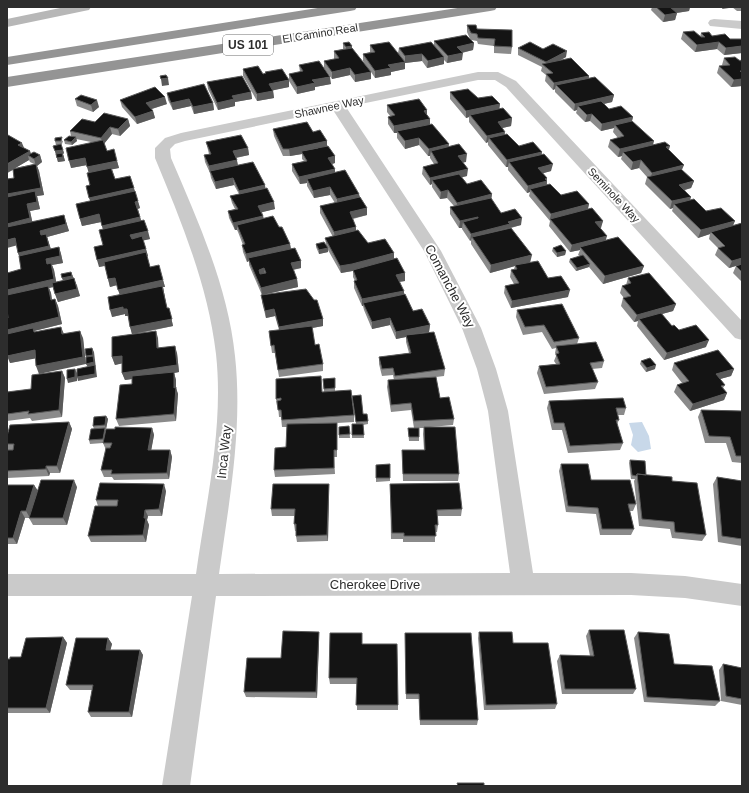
<svg xmlns="http://www.w3.org/2000/svg" width="749" height="793" font-family="Arial,sans-serif">
<rect width="100%" height="100%" fill="#fff"/>
<path fill="#c8d8e9" d="M642,422L649,436L651,449L638,452L631,445L633,435L629,423Z"/>
<g fill="none" stroke-linecap="round" stroke-linejoin="round">
<path fill="#cacaca" fill-rule="evenodd" d="M714,19L742,21V29L710,26L708,23L710,20Z
M478,72H498L516,81L742,321V340L735,338L506,87L495,80H478L346,107L441,251L481,328L496,369L508,411L533,573H631L685,576L742,584V606L685,598L631,595L216,596L190,786H162L192,596H7V574H196C206,502 224,427 216,354C208,285 181,221 155,158V148L165,138L181,133ZM333,110L424,251L462,328L477,369L488,411L510,573L219,574C229,502 243,429 235,356C228,287 198,221 171,158L170,149L175,144L185,141Z"/>
<path fill="#b7b7b7" fill-rule="evenodd" d="M65,7H91L89,10L84,11L7,27V19Z"/>
<path fill="#949494" fill-rule="evenodd" d="M324,7H357L355,10L350,11L7,65V57Z
M464,7H497L495,10L490,11L7,87V77Z"/>
</g>
<path fill="#8a8a8a" fill-rule="evenodd" d="M652,7H692H690L689,11L677,13L675,20L663,22L651,10Z
M732,7H742V11H737Z
M467,25L477,29L512,47L511,54L494,53V46L478,44L477,41L471,40L474,43L473,50L462,53V60L447,63L444,60V64L427,68L422,61L405,63V69L391,72V75L375,78L371,72V79L355,82L350,75L332,79L324,68V61L334,59V51L343,49V43L352,46V48L368,69L363,61V54L370,52V45L398,53L399,48L434,45V41L470,39L467,32Z
M683,32L700,37L701,33L712,36L730,39H742V53L724,55L717,49L695,52L681,39Z
M518,48L543,49L566,57L559,61L589,76V78L614,95L612,102L604,104L609,109L633,117L632,121L653,145L669,150L682,170L694,181L691,188L685,190L690,200L706,211L734,225L742,223V282L733,273L736,266L729,268L715,255L718,248L709,239L710,234L698,238L672,211L673,208L670,209L645,184L647,177L639,168L631,170L621,159L622,156L618,157L608,147L610,140L618,138L613,132L614,128L601,131L590,121L585,122L576,113L577,110L574,111L555,92V89L553,90L545,81L546,75L541,71L542,67L518,55Z
M724,58L742,60V86L731,87L717,73L719,66H723L722,65Z
M299,65L331,84L315,87V90L297,94L289,81V74L300,72Z
M243,69L263,74H266L265,72L289,87L273,90L274,98L257,101L243,76Z
M207,82L251,92L252,99L235,102V106L218,110L208,89Z
M450,92L478,98L500,104L499,109L512,118L511,126L502,128L505,135L519,146L542,152L541,155L551,171L543,173L547,178V185L561,195L589,204L588,209L603,221L600,228L606,240L644,266L641,273L603,284L589,267L576,271L569,262L570,259L580,256L578,255L580,250L570,252L549,226L550,221L529,196L530,192L527,193L508,170V167H506L488,145V142L486,143L469,122V117L466,118L450,99Z
M167,93L213,103L214,110L194,114L191,106L173,110L168,100Z
M75,99L99,107L93,112L77,106Z
M120,100L167,104L152,109L153,111L155,118L137,124L122,107Z
M387,105L427,115L430,119V124L448,147L466,162H462L467,176L462,177L467,184L492,194L491,199L501,213L521,225L511,228L530,262L568,297L511,308L504,293L505,286L514,284L510,277L511,270L514,269L515,266L490,273L471,244V240L470,241L462,229V228H459L450,214V207L454,206L447,198L440,199L432,187V184L430,185L422,174L423,167L434,164L430,158V156H428L419,145L405,149L397,138V133H394L388,124V117L390,116L387,112Z
M128,119L130,126L120,136L112,134L104,144L107,151L117,161L119,168L112,169L115,179L134,191L140,208L138,209L141,220L150,239L143,240L148,256H147L150,267L163,280L165,287H163L167,308H169L173,326L136,334L158,338V348L177,353L179,372L174,373L176,380V388L178,394L176,421L119,426L116,419L132,384V379L125,380L122,373V363L115,365L112,357L132,334L128,316H125V314L112,317L120,295L117,285L110,287L105,266L99,267L103,245V229L101,222L82,226L80,219L90,201L89,172L87,165L71,168L91,142L76,139L77,141L72,145L65,144L64,140L71,136L70,131L95,122Z
M273,129L313,132L327,141V146L335,156V163L332,164L335,172L359,194L360,197L367,215L353,219L356,231L368,243L394,258L405,281L400,282L404,294L413,311L430,325L429,332L445,369L444,376L436,377L440,398L454,419L453,425L419,428V441H409L408,428H414L411,410L391,412L387,387L388,380H394L393,375L382,376L379,364V357L409,353L406,342V337L396,339L390,325L372,329L364,310L363,306H362L354,288V281H355L353,277V271L341,273L328,250V252L319,254L316,247V244H326L325,238L333,237L320,213V206L335,203L330,195L314,198L307,186V183L300,184L292,171V164L304,161L302,159V154L290,156H283L274,136Z
M55,138L63,141L62,144H61L64,153L63,154L65,161L58,162L55,151L60,145H56L55,141Z
M206,142L248,148L249,155L236,158L238,165L265,185V188L275,209L262,212L264,219L279,227L290,244L291,248L301,268L293,270L297,279L298,287L262,295L323,319V326L312,328L315,345L323,364V371L279,377L275,353H272L269,331L279,330L275,316L266,318L262,302V295L249,265V261L247,262L243,252L242,245H243L238,232L237,230H235L229,218L228,211L235,209L232,203L230,196L239,194L234,185L216,189L211,178L210,173L205,162L204,155L209,154Z
M24,148L30,151L31,154L40,155L42,162L37,166L39,171L44,195L37,196L40,209L30,211L32,221L66,222L69,231L47,237L51,249L59,247L61,254L63,263L52,265L54,270L56,282L63,281L71,272L73,278L77,285L80,296L58,302L53,287L49,288L51,293L52,300L55,299L58,306L62,324L34,331L35,332L64,334L83,338L86,364L35,358L10,363L8,333L7,332V318H8L21,269L19,256L18,253L14,178L13,170L7,173ZM29,160L30,162L34,164L15,168Z
M553,248L566,251L565,255L557,257L552,251Z
M628,278L676,304L673,311L662,314L672,326L706,347L664,360L637,326L638,321L634,322L621,306L623,298H624L620,293L622,286L626,285Z
M517,310L579,338L577,344L604,361L602,368L592,369L598,382L595,389L544,394L537,373L539,366L556,364L554,361L556,356L555,353L556,348L552,349L542,332L523,335L516,317Z
M641,361L655,369L646,372L640,364Z
M674,363L734,369L731,376L720,379L725,385L723,388L727,393L724,400L690,411L674,392L677,385L682,383L672,370Z
M62,371L65,378L62,417L32,421L30,418L7,421V392L31,389Z
M335,378V391L354,415V422L337,423V457H334L335,474L275,477L274,470L286,447L287,427H282L281,417H279L278,406H277L276,399L324,392L323,379Z
M353,399L368,421V424L363,425L364,438H352V424H356Z
M549,401L626,408L624,415H618L619,420L617,424L623,443L620,450L568,453L562,430H552L547,408Z
M701,410L742,411V463L732,462L726,443H705L698,417Z
M106,416L108,419L106,429H105L106,430L152,428L154,435L151,450H170L172,457L169,479L114,480L112,477H104L101,470L106,450L103,443L90,444L89,440L94,429L93,426Z
M69,422L72,429L60,473H50L49,476L7,478V450H8L7,449V436Z
M349,426L350,438H339V427Z
M424,427L459,474L458,481H403L402,450H424L423,434Z
M630,460L646,475L672,481L706,535L702,541L672,538L670,529L639,526L634,481L635,479H631L629,463Z
M561,464L636,504L633,511H630L634,529L631,535H600L596,514L566,512L559,471Z
M376,465L390,478V481L376,482Z
M717,477L742,481V546L718,542L713,484Z
M329,484V491L328,541L297,542L296,536V531H295L294,524V516H272L271,509Z
M390,484L462,509L461,516H437L438,525L437,532H435V542H403V539H391Z
M7,485H34L38,491L77,487L67,525H33L29,518H25L17,544H7Z
M166,491L162,516H148L147,520L149,525L146,542H91L88,536L98,506L96,500Z
M589,630L636,689L633,694H562L557,661L560,655L590,656L586,636Z
M319,632V638L317,698L246,697L244,692L281,658Z
M479,632L513,643L557,704L555,709L484,710L478,638Z
M638,632L674,664L720,701L715,706L644,702L634,638Z
M405,633L478,720L477,725H420L419,699H406Z
M63,637L67,643L50,713H7V659H10L21,657Z
M108,638L112,644L110,650H140L143,655L132,717H91L88,712L92,690H70L66,685Z
M362,644L398,705V710H357V684H330L329,678Z
M723,664L742,668V705L721,701L719,670Z"/>
<path fill="#5a5a5a" d="M670,7H692H690L689,11L669,14Z
M708,7H718L708,8Z
M723,7H730L729,8L722,9Z
M677,13L675,20L663,22L665,15Z
M719,42L717,49L695,52L697,45Z
M474,43L473,50L456,54L457,47Z
M352,46V53L346,54V47Z
M742,46V53L724,55L726,48Z
M567,51L566,57L546,68L545,66L546,62Z
M463,53L462,60L447,63L448,56Z
M422,54V61L405,63V69L391,72V75L375,78V71L388,65L405,62V56Z
M444,57V64L427,68L428,61Z
M350,68V75L332,79V72Z
M371,72V79L355,82V75Z
M589,76L588,83L556,85L555,89L553,90L554,83Z
M330,77L331,84L315,87V90L297,94V87L312,80Z
M168,78L169,85L162,86L161,79Z
M742,79V86L731,87L734,80Z
M289,80V87L270,91L269,84Z
M273,91L274,98L257,101V94Z
M251,92L252,99L235,102V106L218,110L217,103L232,96Z
M614,95L612,102L581,109L578,106L577,110L574,111L575,104Z
M165,97L167,104L148,110L146,103Z
M189,99L191,106L173,110L171,103Z
M97,100L99,107L93,112L91,105Z
M213,103L214,110L194,114L193,107Z
M500,104L499,111L470,115L469,117L466,118V111Z
M427,110V117L424,111Z
M153,111L155,118L137,124L135,117Z
M592,114L590,121L585,122L587,115Z
M633,117L631,124L615,125L614,128L601,131L602,124Z
M512,118L511,126L498,129V122Z
M128,119L130,126L120,136L118,129Z
M430,119V126L397,131V133H394V126Z
M110,127L112,134L103,145L101,138Z
M505,132L504,139L489,138L488,142L486,143L487,136Z
M76,137L77,141L72,145L71,142Z
M419,138V145L405,149V141Z
M327,141V148L301,151L302,154L290,156L289,149Z
M654,141L652,149L623,152L622,156L618,157L620,149Z
M22,143L25,150L18,145Z
M449,144L448,152L431,151L430,156H428L429,149Z
M670,146L668,153L666,147Z
M248,148L249,155L234,158L233,151Z
M63,150L64,153L63,154L65,161L58,162L55,151Z
M30,151L32,158L28,155L29,160L7,173V164Z
M542,152L541,159L509,162L508,167H506L507,160Z
M467,154L466,162L457,164L458,156Z
M40,155L42,162L37,166L39,171L44,195L37,196L40,209L30,211L33,225L7,231V224L27,204L7,201V194L36,166L34,159Z
M335,156V163L328,165V158Z
M85,158L87,165L71,168L69,161Z
M237,160L238,167L210,171V173L209,166Z
M641,160L639,168L631,170L633,162Z
M117,161L119,168L89,174L87,167Z
M553,164L551,171L537,175L538,168Z
M684,165L681,172L650,180L652,173Z
M335,169V176L307,179V183L300,184L299,177Z
M468,169L467,176L435,184L432,180V184L430,185V178Z
M233,178L234,185L216,189L215,182Z
M547,178L546,182L547,181L546,189H530V192L527,193L528,186Z
M694,181L691,188L677,192L679,185Z
M265,185L266,192L240,198L239,191Z
M330,187V195L314,198L313,191Z
M134,188L136,195L92,205L89,198Z
M448,190L447,198L440,199L441,192Z
M359,194L360,201L337,206V199Z
M492,194L491,201L456,210L457,203Z
M691,197L689,204H674L673,208L670,209L672,201Z
M138,201L140,208L137,209L135,202Z
M274,202L275,209L259,213L258,206Z
M589,204L587,212L550,219L551,214Z
M367,208V215L350,219V212Z
M99,214L101,222L82,226L80,219Z
M64,215L69,231L47,237L52,253L21,261L18,253L41,235L40,231Z
M263,216L264,223L237,225V230H235L233,223Z
M140,217L142,224L104,233L102,226Z
M478,217L477,224L463,222L462,228H459L460,221Z
M522,218L521,225L472,237L471,240L470,241L471,234L508,222Z
M603,221L601,228L594,230L595,222Z
M735,221L732,228L711,232L710,234L698,238L701,230Z
M356,227V234L335,240L334,232Z
M148,231L150,239L133,243L130,235Z
M607,236L605,243L580,247V250L570,252L572,245Z
M15,238L18,245L7,248V240Z
M290,244L291,251L248,258L249,261L247,262L246,254Z
M59,247L61,254L63,263L52,265L54,270L57,286L49,288L51,293L53,307L7,298V290L47,264L46,259Z
M328,248V252L319,254V250Z
M146,249L148,256L99,267L97,260Z
M566,251L565,255L557,257V253Z
M394,253V261L353,270V271H352L341,273L340,266Z
M532,255L530,263L515,265V266L490,273L491,265Z
M742,258V264L729,268L732,261Z
M301,261V268L291,270V263Z
M590,264L589,267L576,271L577,268Z
M644,266L641,273L603,284L605,276Z
M264,268L265,276L260,277L259,270Z
M71,272L74,279L65,286L62,278Z
M405,273V281L396,282V275Z
M74,278L80,296L58,302L55,294Z
M115,278L117,285L110,287L108,279Z
M297,279L298,287L262,295L261,288Z
M163,280L165,287H163L168,316L121,298L118,290Z
M570,290L568,297L511,308L512,301Z
M404,291V298L363,303V306H362V299Z
M55,299L58,306L62,324L34,331L37,336L9,337L7,332V330Z
M676,304L673,311L640,320L639,319L638,321L634,322L637,315Z
M123,307L127,309L129,316H125V314L112,317L110,310Z
M169,308L173,326L132,334L130,327Z
M274,309L275,316L266,318L265,311Z
M390,318V325L372,329V322Z
M323,319V326L279,334V327Z
M430,325L429,332L406,335V337L396,339V332Z
M61,327L64,334H62Z
M80,331L83,338L86,364L39,374L36,366Z
M156,331L158,338L159,355L157,348Z
M709,340L706,347L664,360L667,353Z
M175,346L177,353L179,372L174,373L176,380V388L178,394L176,421L174,414V373L125,380L122,373Z
M92,348L94,352L97,377L78,381L77,377L88,367L86,364L87,359L86,356Z
M35,350L38,358L10,363L7,356Z
M122,356L124,363L115,365L112,357Z
M656,365L655,369L646,372L647,368Z
M75,369L77,373V381L68,383L67,379Z
M734,369L731,376L713,381L716,374Z
M62,371L65,378L62,417L59,410Z
M727,393L724,400L690,411L693,404Z
M106,416L108,419L106,429L105,425Z
M69,422L72,429L60,473L57,466Z
M152,428L154,435L150,457L148,450Z
M170,450L172,457L169,479L167,473Z
M46,466L50,473L49,476L46,469Z
M74,480L77,487L67,525L63,518Z
M164,484L166,491L162,516L159,509Z
M329,484V491L328,541L327,535Z
M34,485L38,491L30,518L26,511Z
M145,510L148,516L147,520L149,525L146,542L143,535L144,518Z
M21,511L25,518L17,544L13,538Z
M319,632V638L317,698L316,692Z
M63,637L67,643L50,713L46,708Z
M108,638L112,644L109,656L106,650Z
M140,650L143,655L132,717L129,712Z"/>
<path fill="#141414" stroke="#5a5a5a" fill-rule="evenodd" d="M656,7H673H670L677,13L665,15Z
M467,25H476L477,29L512,30V47L494,46L495,39L478,38L477,34L471,33Z
M694,31L701,37H705L701,33L709,32L712,36L725,34L730,39H742V46L726,48L719,42L697,45L683,32Z
M466,35L474,43L457,47L463,53L448,56L434,41Z
M349,42L352,46L346,47L343,43Z
M389,42L405,62L388,65L391,68L375,71L363,54L375,52L370,45Z
M431,42L444,57L428,61L422,54L405,56L399,48Z
M530,42L543,49L553,44L567,51L546,62L518,48Z
M352,48L371,72L355,75L350,68L332,72L324,61L339,58L334,51Z
M735,57L740,61L742,60V71H740L742,73V79L734,80L719,66L730,65L724,58Z
M571,58L589,76L554,83L546,74L553,73L542,64Z
M319,61L330,77L312,80L315,83L297,87L289,74L303,71L299,65Z
M258,66L263,74L266,73L265,72L282,69L289,80L269,84L273,91L257,94L243,69Z
M166,75L168,78L161,79L160,76Z
M242,76L251,92L232,96L234,99L217,103L207,82Z
M595,77L614,95L575,104L556,85Z
M204,84L213,103L193,107L189,99L171,103L167,93Z
M155,87L165,97L146,103L153,111L135,117L120,100Z
M468,89L478,98L492,96L500,104L466,111L450,92Z
M81,95L97,100L91,105L75,99Z
M419,99L427,110L424,111L430,119L394,126L388,117L395,115L387,105Z
M601,101L609,109L621,106L633,117L602,124L592,114L587,115L578,106Z
M503,108L512,118L498,122L505,132L487,136L470,115Z
M104,113L128,119L118,129L110,127L101,138L70,131L82,119L95,122Z
M632,121L654,141L620,149L610,140L624,136L615,125Z
M307,122L313,132L320,130L327,141L289,149H283L273,129Z
M432,124L449,144L429,149L419,138L405,141L397,131Z
M507,134L519,146L533,142L542,152L507,160L489,138Z
M8,135L22,143L18,145L30,151L7,164V136Z
M241,135L248,148L233,151L237,160L209,166L204,155L211,154L206,142Z
M69,136L76,137L71,142L64,140Z
M62,137L61,141H55V138Z
M103,140L107,151L114,149L117,161L87,167L85,158L69,161L66,148Z
M665,142L670,146L666,147L684,165L652,173L641,160L633,162L623,152Z
M61,144L63,150L55,151L53,146Z
M459,144L467,154L458,156L468,169L430,178L423,167L438,163L431,151Z
M328,146L335,156L328,158L335,169L299,177L292,164L307,161L301,151Z
M318,147V148L302,151H301Z
M34,152L40,155L34,159L28,155Z
M62,153L63,157L57,158L56,154Z
M544,154L553,164L538,168L547,178L545,179L547,181L528,186L509,162Z
M253,162L265,185L239,191L233,178L215,182L210,171Z
M36,164L41,188L7,194V179L14,178L13,169Z
M111,168L115,179L130,176L134,188L89,198L86,186L90,185L87,173Z
M681,169L694,181L679,185L691,197L672,201L647,177Z
M345,170L359,194L337,199L330,187L313,191L307,179Z
M459,174L467,184L481,180L492,194L457,203L448,190L441,192L432,180Z
M550,184L561,195L577,191L589,204L551,214L530,189Z
M267,188L274,202L258,206L263,216L233,223L228,211L238,209L230,196Z
M35,191L37,202L27,204L30,218L7,224V197Z
M135,191L138,201L135,202L140,217L102,226L99,214L80,219L76,204Z
M360,197L367,208L350,212L356,227L334,232L320,206Z
M491,198L501,213L515,209L522,218L508,222L510,224L471,234L463,222L478,218V217L460,221L450,207Z
M694,199L706,211L721,208L735,221L701,230L674,204Z
M592,208L603,221L595,222L607,236L572,245L550,219Z
M64,215L66,224L40,231L41,235L46,234L49,246L18,253L15,238L7,240V227Z
M273,216L279,227H282L290,244L246,254L242,245L245,244L237,225Z
M144,220L148,231L130,235L132,239L142,236L146,249L97,260L94,247L103,245L99,230Z
M742,223V258L732,261L718,248L725,246L711,232Z
M511,228L532,255L491,265L472,237Z
M358,230L368,243L385,239L394,253L352,264L340,266L325,238Z
M618,237L644,266L605,276L580,247Z
M324,242L328,248L319,250L316,244Z
M561,245L566,251L557,253L553,248Z
M59,247L60,256L46,259L47,264L51,263L54,279L7,290V273L21,269L19,256Z
M295,248L301,261L291,263L297,279L261,288L248,258ZM264,268L266,273L260,274L259,270Z
M146,252L150,267L159,265L163,280L118,290L115,278L108,279L104,262Z
M583,255L590,264L577,268L570,259Z
M397,258L405,273L396,275L404,291L362,299L354,281L357,280L353,270Z
M538,261L548,278L561,276L570,290L512,301L505,286L519,283L511,270L517,269L515,265Z
M742,264V272L736,266Z
M71,272L72,276L62,278L61,274Z
M649,273L676,304L637,315L623,298L631,296L622,286L631,283L628,278Z
M74,278L77,289L55,294L52,283Z
M48,286L51,300L55,299L59,317L7,330V318H8L7,309V295Z
M162,286L167,308H169L172,319L130,327L127,309H123V307L110,310L108,297Z
M306,289L314,300H317L323,319L279,327L274,309L265,311L261,295Z
M405,294L413,311L422,309L430,325L396,332L390,318L372,322L363,303Z
M562,304L579,338L554,342L544,325L525,327L517,310Z
M661,313L672,326L674,325L679,330L696,325L709,340L667,353L639,319Z
M312,326L315,345L319,344L323,364L278,370L274,345L271,346L269,331Z
M61,327L62,334L80,331L83,357L36,366L35,350L7,356V334L33,328L34,332Z
M156,331L157,348L175,346L177,365L122,373V356L112,357V337Z
M434,332L445,369L395,376L393,368L382,369L379,357L411,353L406,335Z
M596,342L604,361L590,363L598,382L546,387L539,366L560,364L556,354L559,353L556,346Z
M92,348L93,355L86,356L85,349Z
M718,350L734,369L716,374L725,385L721,386L727,393L693,404L677,385L689,381L674,363Z
M93,356L94,362L86,364V357Z
M650,358L656,365L647,368L641,361Z
M95,365V374L77,377V369Z
M75,369V377L67,379V370Z
M62,371L59,410L28,414L29,411L7,414V392L31,389L32,375Z
M174,372V388L176,387L174,414L116,419L120,385L132,384V376Z
M321,376L322,392L351,390L354,415L282,420L281,410H278L277,401L281,400V398L276,399V379Z
M436,377L440,398L449,397L454,419L414,421L411,403L391,405L388,380Z
M335,378V388L324,389L323,379Z
M361,395L363,414H367L368,421L356,422L352,396Z
M623,398L626,408H616L619,420H616L623,443L570,446L564,423H554L549,401Z
M701,410L742,411V456H736L730,437L709,436Z
M106,416L105,425L93,426L94,417Z
M69,422L57,466H46V469L7,471V450H13L14,444H7V436L10,425Z
M337,423V450H334V468L274,470L275,448L286,447L287,424Z
M352,424H363L364,435H352Z
M349,426L350,434L339,435V427Z
M115,427L152,428L148,450H170L167,473L111,474L112,470H101L106,448H110L112,443H103L106,429H115Z
M424,427H455L459,474H403L402,450H425Z
M105,428L103,439L89,440L91,429Z
M408,428H419V437H409Z
M630,460L645,461L646,475L637,474L636,476L632,475Z
M390,464V478H376V465Z
M561,464H588L591,480H630L636,504H628L634,529H602L598,508L568,506Z
M637,474L672,477V481L697,483L706,535L675,532L674,522L642,519Z
M717,477L742,481V539L722,536Z
M41,480H74L63,518H29Z
M100,483L164,484L159,509L145,510L144,518H146L143,535L88,536L95,506H117L118,500H96Z
M459,483L462,509L437,510L438,525H435L436,536H404V533H392L390,484Z
M273,484H329L327,535L296,536V524H294L295,509H271Z
M7,485H34L26,511H21L13,538H7Z
M589,630H624L636,689H565L560,655L594,656Z
M283,631L319,632L316,692H244L247,658H281Z
M479,632H512L513,643H548L557,704L486,705Z
M638,632L669,634L674,664L712,666L720,701L647,697Z
M330,633H362V644H397L398,705H356L357,678H329Z
M405,633H471L478,720H420L419,694H406Z
M63,637L46,708H7V659H10V657H21L26,638Z
M76,638H108L106,650H140L129,712H88L93,685H66Z
M723,664L742,668V699L726,696Z
M457,783H484V786H458Z"/>
<g text-anchor="middle" dominant-baseline="central" stroke-width="4" stroke-linejoin="round" paint-order="stroke">
<g font-size="11" fill="#2d2d2d" stroke="#fff">
<text transform="translate(320 33) rotate(-9)">El Camino Real</text>
<text transform="translate(329 107) rotate(-12)">Shawnee Way</text>
<text transform="translate(614 195) rotate(47)">Seminole Way</text>
</g>
<rect fill="#fff" stroke="#6c6c6c" stroke-width="1" x="223" y="35" width="50" height="20" rx="3"/>
<g font-size="12" font-weight="bold" fill="#2d2d2d">
<text x="248" y="45">US 101</text>
</g>
<g font-size="13" fill="#2d2d2d" stroke="#fff">
<text transform="translate(450 286) rotate(62)">Comanche Way</text>
<text transform="translate(224 452) rotate(-84)">Inca Way</text>
<text x="375" y="584">Cherokee Drive</text>
</g>
</g>
<rect width="749" height="793" fill="none" stroke="#2d2d2d" stroke-width="16"/>
</svg>
